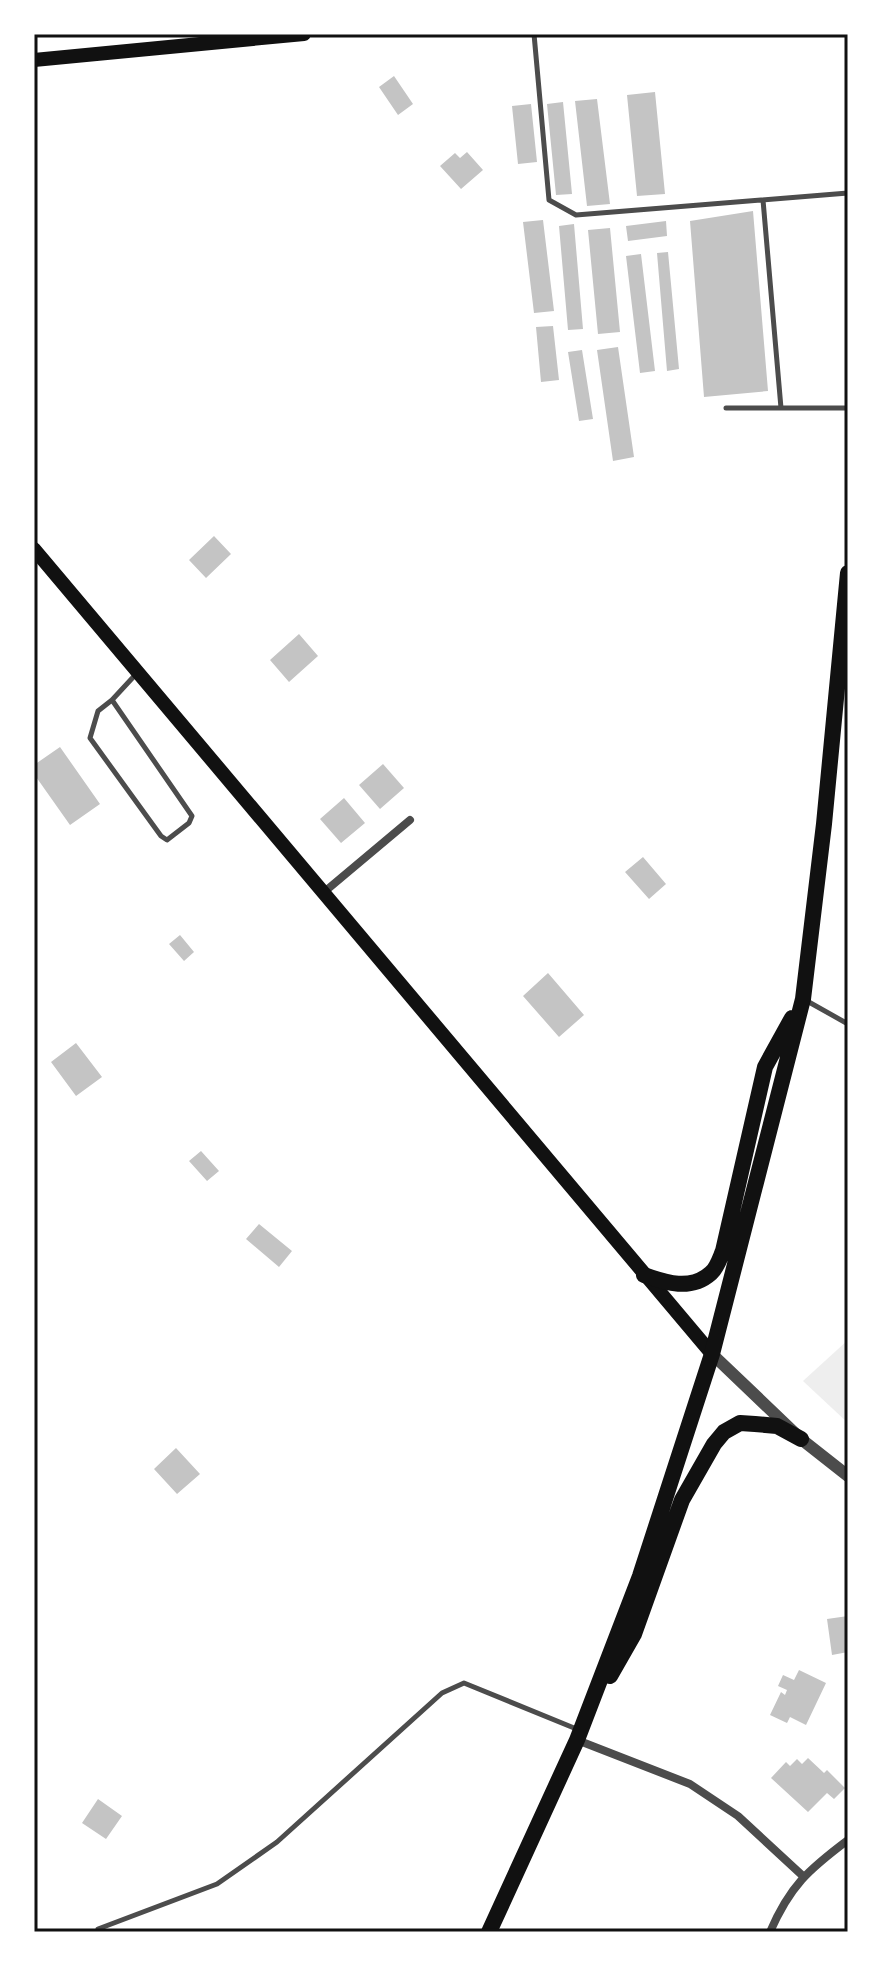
<svg xmlns="http://www.w3.org/2000/svg" width="882" height="1966" font-family="'Space Grotesk',sans-serif">
<rect width="100%" height="100%" fill="#fff"/>
<path fill="#eee" d="M848,1340V1423L803,1381Z"/>
<path fill="#c4c4c4" d="M394,76L413,104L398,115L379,87Z
M655,92L665,194L637,196L627,95Z
M597,99L610,204L587,206L575,101Z
M563,102L572,194L556,195L547,104Z
M531,104L537,162L518,164L512,106Z
M467,152L483,170L461,189L440,166L455,153L460,158Z
M753,211L768,391L704,397L690,221Z
M543,220L554,311L534,313L523,222Z
M666,221L667,236L628,241L626,226Z
M574,224L583,329L568,330L559,226Z
M610,228L620,332L598,334L588,230Z
M668,252L679,369L667,371L657,253Z
M641,254L655,371L640,373L626,256Z
M553,326L559,380L541,382L536,327Z
M618,347L634,457L613,461L597,350Z
M582,350L593,419L579,421L568,352Z
M214,536L231,554L206,578L189,560Z
M299,634L318,656L289,682L270,660Z
M60,747L100,804L70,825L34,774V765Z
M383,764L404,788L380,809L359,785Z
M344,798L365,823L341,843L320,819Z
M643,857L666,884L649,899L625,872Z
M180,935L194,952L184,961L169,944Z
M548,973L584,1015L559,1037L523,996Z
M76,1043L102,1077L76,1096L51,1062Z
M201,1151L219,1171L207,1181L189,1161Z
M259,1224L292,1251L279,1267L246,1239Z
M176,1448L200,1474L177,1494L154,1469Z
M848,1616V1652L832,1655L827,1619Z
M799,1670L826,1683L806,1725L790,1717L787,1723L770,1715L781,1692L785,1695L787,1690L778,1686L783,1675L794,1680Z
M808,1758L824,1773L827,1770L845,1788L834,1799L827,1793L808,1812L771,1778L786,1762L790,1766L797,1759L802,1764Z
M98,1799L122,1816L106,1839L82,1823Z"/>
<g fill="none" stroke-linecap="round" stroke-linejoin="round">
<path stroke="#4c4c4c" stroke-width="5" d="M534,34L549,200L576,215L848,193
M763,200L781,408
M726,408H848
M112,700L192,816L189,823L167,840L161,836L90,738L98,711L112,700L137,673
M807,1001L848,1024
M98,1929L217,1884L277,1842L442,1693L464,1683L579,1730"/>
<path stroke="#4c4c4c" stroke-width="8" d="M323,893L410,820
M577,1740L690,1784L738,1816L804,1877
M770,1932C790,1886 808,1870 848,1840"/>
<path stroke="#4c4c4c" stroke-width="12" d="M712,1354L801,1439L848,1476"/>
<path stroke="#111" stroke-width="14" d="M34,60L304,34
M34,549L712,1354"/>
<path stroke="#111" stroke-width="16" d="M644,1275C666,1283 691,1291 711,1273C717,1268 720,1258 723,1251L765,1067L792,1018
M610,1676L634,1634L682,1500L714,1444L724,1432L740,1423L755,1424L777,1426L801,1439
M489,1932L577,1740L640,1576L712,1354L803,999L824,824L848,573"/>
</g>
<rect width="882" height="1966" fill="none" stroke="#ffffff" stroke-width="72"/>
<rect x="36" y="36" width="810" height="1894" fill="none" stroke="#111" stroke-width="3"/>
</svg>
